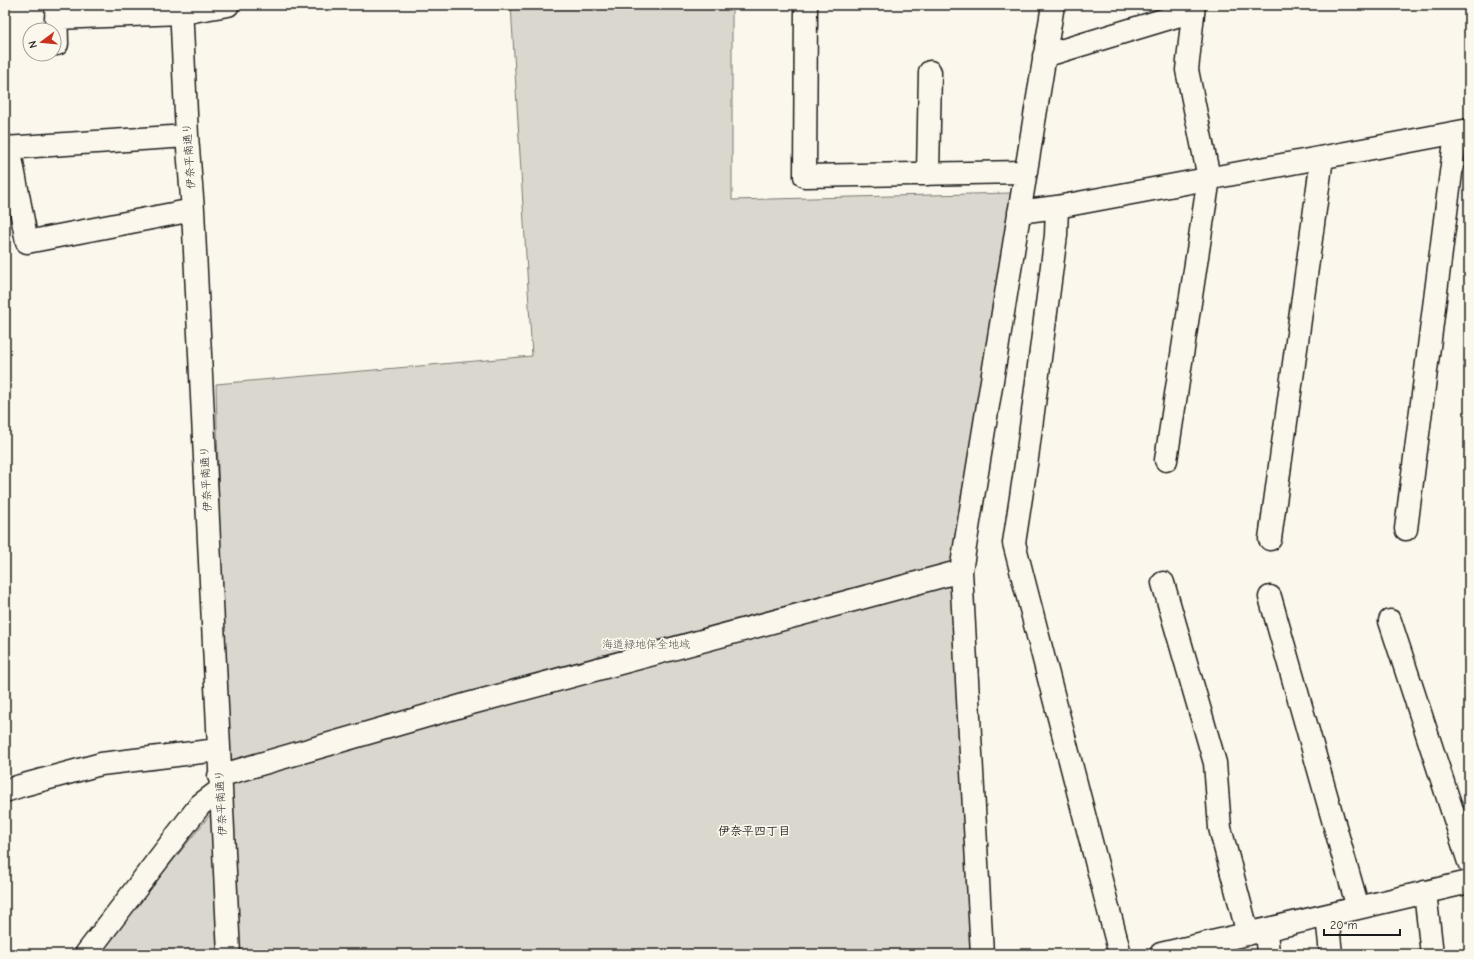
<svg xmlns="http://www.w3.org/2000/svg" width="1474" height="959" font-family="'Comic Neue','Klee One',sans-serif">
<rect width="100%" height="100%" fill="#fbf7ec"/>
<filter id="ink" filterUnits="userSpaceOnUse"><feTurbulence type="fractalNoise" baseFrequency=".025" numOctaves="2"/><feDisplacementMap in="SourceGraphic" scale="8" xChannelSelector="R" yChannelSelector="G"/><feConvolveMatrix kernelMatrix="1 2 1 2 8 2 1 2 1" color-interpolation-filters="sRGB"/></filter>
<g filter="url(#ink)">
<path fill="#dad7ce" stroke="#7b7a75" d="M511,5H732V200L1011,193L958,523L973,954H99L146,894L231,789L225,748L216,384L532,356Z"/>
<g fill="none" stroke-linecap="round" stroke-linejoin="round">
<g stroke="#1c1c1c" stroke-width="25">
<path id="minor" d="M56,5L57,44
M181,5L187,136L193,210L229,954
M806,5L805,176L1026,172
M56,18L181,13L228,5
M1044,56L1193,11
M9,147L27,242L193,210
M5,148L187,136
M928,174L930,72
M1019,212L1057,207
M1166,460L1209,178L1187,70L1194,5
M1406,529L1456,133
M1270,539L1322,158
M1163,583L1215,763L1220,828L1248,934
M1270,597L1358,908
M1390,621L1469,862
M219,776L468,704L961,571
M5,791L20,786L101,764L218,750
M1425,892L1432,954
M1327,916L1331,954
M1266,930L1268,954
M86,954L200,805L220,790
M982,954L961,571L1053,5
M1120,954L1014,543L1027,458L1056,235L1057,207L1469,130
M1161,954L1469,882"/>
</g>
<use href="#minor" stroke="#fbf7ec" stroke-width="22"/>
</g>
</g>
<g text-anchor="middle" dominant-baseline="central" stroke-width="3.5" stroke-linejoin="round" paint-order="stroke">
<g font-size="11" fill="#1c1c1c" stroke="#fbf7ec">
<text transform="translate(189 156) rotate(-94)">伊奈平南通り</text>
<text transform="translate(206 479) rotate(-93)">伊奈平南通り</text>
<text transform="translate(221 803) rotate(-93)">伊奈平南通り</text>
</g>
<g font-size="11" fill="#555451" stroke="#fbf7ec">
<text x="646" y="644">海道緑地保全地域</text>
</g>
<g font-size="12" font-weight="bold" fill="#1c1c1c" stroke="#fbf7ec">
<text x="754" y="831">伊奈平四丁目</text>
</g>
</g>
<rect width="1474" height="959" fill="none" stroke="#fbf7ec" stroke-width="20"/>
<rect x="10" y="10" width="1454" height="939" fill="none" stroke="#1c1c1c" stroke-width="1.5" filter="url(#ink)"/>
<g transform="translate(42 42) rotate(254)"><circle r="19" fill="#fbf7ec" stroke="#a29f99"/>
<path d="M0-3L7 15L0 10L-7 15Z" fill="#c8321e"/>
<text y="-6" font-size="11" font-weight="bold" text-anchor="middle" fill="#1c1c1c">N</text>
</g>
<path d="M1324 929v6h76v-6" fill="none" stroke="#1c1c1c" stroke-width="2"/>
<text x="1330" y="929" font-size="12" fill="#1c1c1c" stroke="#fbf7ec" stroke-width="3" paint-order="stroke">20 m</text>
</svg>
